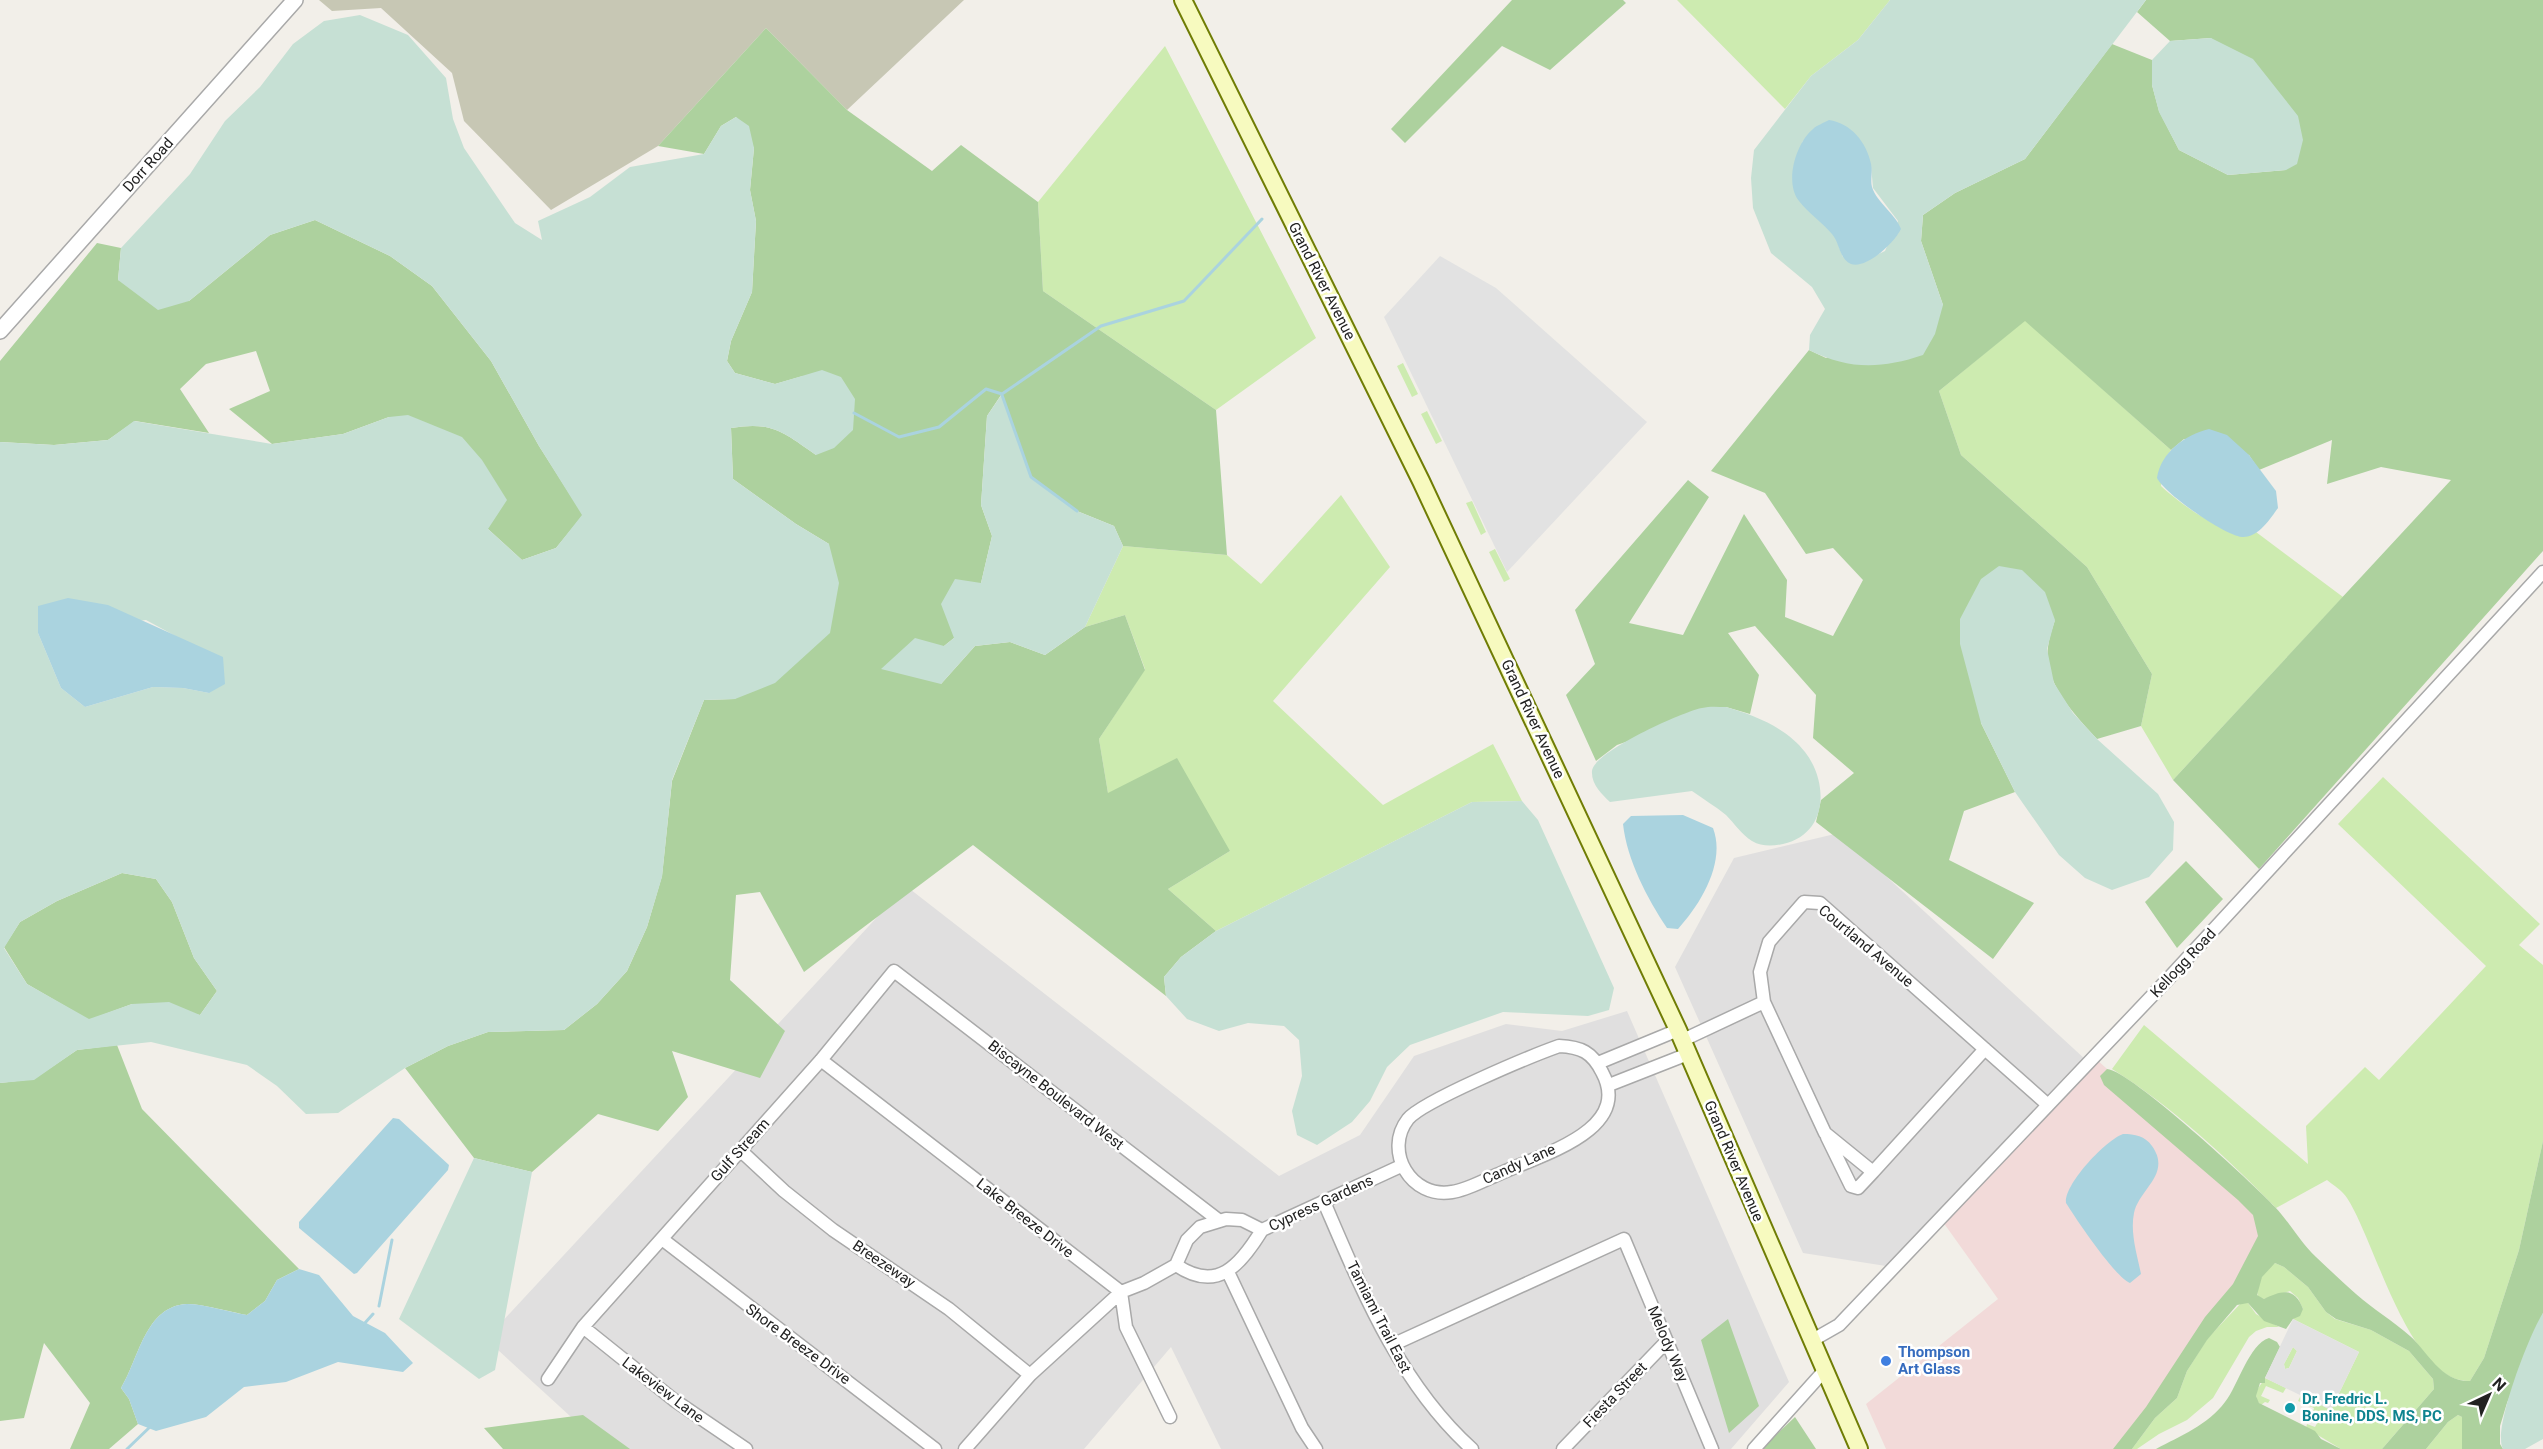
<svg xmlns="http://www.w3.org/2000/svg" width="2543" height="1449" font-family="Roboto,sans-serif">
<rect width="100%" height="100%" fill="#f2efe9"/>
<path fill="#e0dfdf" d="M1839,833L2086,1060L1886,1266L1803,1253L1675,967L1734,858Z
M906,886L1279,1176L1360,1135L1414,1056L1506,1024L1562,1031L1627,1011L1789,1382L1731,1449H1221L1171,1347L1084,1449H606L486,1339Z"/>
<path fill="#f2dad9" d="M2097,1060L2282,1224L2125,1449H1886L1866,1404L1998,1299L1943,1222Z"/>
<path fill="#c7c7b4" d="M319,0H964L847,110L766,28L658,146L551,210L464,121L452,73L381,8L332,11Z"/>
<path fill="#cdebb0" d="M1677,0H1890L1858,40L1811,76L1785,109Z
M1165,46L1316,338L1216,410L1043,291L1038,202Z
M2025,320L2171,450L2164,460L2161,486C2179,503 2233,543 2256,532L2343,597L2173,780L2141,726L2152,674L2087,567L1961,455L1939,391Z
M1403,363L1418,394L1412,397L1397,366Z
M1427,411L1442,441L1436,444L1421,414Z
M1341,495L1390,567L1273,701L1383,805L1493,744L1522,801L1472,802L1216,931L1168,889L1230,851L1108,793L1099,739L1145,669L1125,615L1085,627L1123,546L1227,555L1261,584Z
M1472,501L1486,532L1481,535L1466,503Z
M1495,549L1510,579L1504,582L1489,552Z
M2383,777L2540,924L2519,945L2543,965V1141L2519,1250L2484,1358L2470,1381C2409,1383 2375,1240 2347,1198C2343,1191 2333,1185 2327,1180L2276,1208C2227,1158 2173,1107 2112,1069L2144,1025L2308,1164L2306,1126L2365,1067L2379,1080L2486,966L2338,824Z
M2275,1263L2284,1267L2308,1287L2326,1312L2335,1319L2371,1330L2409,1351L2433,1379L2434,1389L2382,1449H2341L2306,1428L2307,1424L2315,1427L2321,1416L2313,1412L2314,1408L2298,1401L2301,1395L2331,1410L2359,1352L2293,1319L2303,1309L2298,1298L2290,1291L2264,1299L2258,1297C2254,1285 2265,1269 2275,1263Z
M2242,1302L2248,1303L2256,1314L2279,1327H2267L2256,1331L2249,1337L2213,1398L2187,1420L2159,1434L2137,1449H2132L2155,1418L2177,1398L2187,1371L2207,1339Z
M2293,1347L2297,1351L2289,1368L2285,1369L2284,1364Z
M2265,1378L2286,1388L2283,1393L2266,1386L2261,1396L2270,1400L2268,1403L2265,1402L2261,1405C2250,1394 2260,1387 2265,1378Z
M2458,1415L2462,1417V1449H2426L2448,1422Z"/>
<path fill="#add19e" d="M1512,0H1623L1626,3L1550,70L1502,46L1405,143L1391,129Z
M2146,0H2543V551L2259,869L2173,780L2451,480L2381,467L2327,484L2332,440L2259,470L2249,455L2184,439L2171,450L2025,321L1939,391L1961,455L2087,567L2152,674L2141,726L2097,739C2075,715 2043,683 2048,647C2049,638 2052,629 2055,620L1981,723L2015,792L1964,811L1949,860L2034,903L1993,959L1816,822L1821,800L1854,773L1813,738L1816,695L1755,626L1728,633L1759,675L1750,714L1726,707L1617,745L1596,761L1566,695L1595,664L1575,610L1688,480L1709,497L1629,623L1683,635L1744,514L1787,580L1785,617L1833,636L1863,580L1833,548L1806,554L1765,493L1711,471L1809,350L1826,358L1943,305L1921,241L1923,215L1955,193L2025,159L2112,44L2152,60V85L2159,111L2179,150L2228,175L2286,170L2211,38L2170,41L2137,12Z
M766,28L847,110L932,171L961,145L1038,202L1043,291L1216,410L1227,555L1123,546L1114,526L1077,511L1031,477L1001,395L987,416L981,505L992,536L981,583L954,638L944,646L941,684L975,646L1010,642L1045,655L1085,627L1125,615L1145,670L1099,739L1108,793L1177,758L1230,851L1168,889L1216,931L1181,957L1164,977L1166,996L973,845L804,972L760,892L736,895L730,980L785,1031L760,1078L672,1051L688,1097L658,1131L598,1114L532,1172L474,1158L405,1068L448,1046L488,1032L564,1030L597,1004L627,971L647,927L662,876L672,781L704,700L735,699L829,544L796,524L733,479L731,428C772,421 783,432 816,455L803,376L775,384L735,373L727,361L731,341L752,292L756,221L750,190L754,148L736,117L721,126L704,154L658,146Z
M315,220L390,256L432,286L491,361L539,446L583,515L556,548L522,560L488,529L389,417L343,434L272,444L229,409L270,391L256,351L206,364L180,389L209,433L135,421L108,440L54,445L0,442V361L97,243L121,248L118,280L189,301L270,235Z
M2186,861L2223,899L2177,948L2145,902Z
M122,873L156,879L172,902L194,958L217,991L200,1015L132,1004L89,1020L27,984L4,947L20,922L57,901Z
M117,1045L142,1109L299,1269L277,1280L265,1301L247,1315C230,1312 203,1304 187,1304C145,1306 139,1359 121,1388L129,1399L138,1424L109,1449H70L90,1403L44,1343L24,1418L0,1421V1083L34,1079L77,1050Z
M2107,1069C2130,1070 2255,1185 2275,1207C2290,1223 2300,1242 2316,1257C2329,1269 2342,1282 2356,1294C2373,1309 2393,1321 2410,1336C2428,1352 2441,1382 2470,1381L2484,1358L2519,1250L2543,1141V1313L2507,1403L2500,1426V1444L2503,1449H2462V1417L2458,1415L2448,1422L2426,1449H2382L2434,1389L2433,1379L2409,1351L2371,1330L2336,1319L2326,1312L2308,1287L2284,1267L2275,1263L2262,1277L2257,1295L2264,1299C2282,1290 2295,1287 2303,1309L2300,1316L2293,1319L2286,1329L2264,1321L2248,1303L2237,1305L2207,1340L2187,1371L2177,1398L2155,1418L2132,1449H2113L2146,1407L2205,1317L2233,1284L2258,1236L2253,1215L2238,1200L2104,1085L2100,1076Z
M1728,1319L1759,1406L1729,1433L1701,1340Z
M2269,1338L2277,1342L2280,1347L2265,1378V1383H2260L2256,1396L2259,1403L2315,1431L2321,1439L2341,1449H2156C2180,1436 2208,1425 2225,1402C2238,1386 2249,1344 2269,1338Z
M583,1415L630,1449H503L484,1428Z
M1795,1417L1816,1449H1761Z"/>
<path fill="#c6e0d4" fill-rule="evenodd" d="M1890,0H2146L2025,159L1955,193L1923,215L1921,241L1943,305L1935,334L1923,355C1881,369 1849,370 1809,350L1810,335L1825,309L1812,287L1771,253L1753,208L1751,178L1754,150L1811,76L1858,40ZM1803,141L1871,165L1873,188L1898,221L1885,251L1866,260L1843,257L1835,236L1820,220L1793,169Z
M360,15L408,35L446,78L453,119L464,148L515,223L542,240L538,221L590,197L630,167L704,154L721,126L736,117L749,126L754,148L750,190L756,221L752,292L731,341L727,361L735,373L775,384L822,370L841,377L855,399L853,430L834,448L816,455C783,432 772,421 731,428L733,479L796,524L829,544L839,583L830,633L775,683L735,699L704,700L672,780L662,877L647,927L627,971L597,1004L564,1030L488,1032L448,1046L405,1068L338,1113L306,1114L277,1086L247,1065L151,1042L77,1050L34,1080L0,1083V442L54,445L108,440L134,421L272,444L343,434L389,417L408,415L462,437L482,460L507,500L488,529L522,560L556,548L582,515L539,446L491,361L432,286L390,256L315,220L270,235L189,301L158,310L118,280L121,248L190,174L225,121L260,87L293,44L324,21ZM146,620L192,645L209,693L183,688L153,687L85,707L61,688L38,633ZM122,873L156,879L172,902L194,958L217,991L200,1015L169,1002L132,1004L89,1019L27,984L4,948L20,922L57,901Z
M2211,38L2253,59L2298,116L2303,140L2297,164L2286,170L2228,175L2179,150L2159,112L2152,85V60L2170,41Z
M1002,394L1031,478L1077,511L1114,526L1123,546L1085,627L1045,655L1010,642L975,646L941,684L881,669L915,638L944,646L954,638L941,604L955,579L981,583L992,536L981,505L987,416Z
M1999,566L2022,570L2045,592L2055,620L2047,649L2054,683L2073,713L2097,739L2158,794L2174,822L2173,850L2149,877L2112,890L2085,878L2059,855L2015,792L1981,723L1960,644V619L1981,579Z
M1726,707C1754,715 1787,728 1805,752C1829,783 1828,834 1783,844C1773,846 1762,847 1752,841C1742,835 1734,823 1726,815C1715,806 1703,799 1692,791L1610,802C1602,794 1591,784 1592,771C1593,752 1684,711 1702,708C1710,706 1718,707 1726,707Z
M1522,801L1538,820L1614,988L1609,1010L1588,1016L1503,1012L1410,1045L1387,1067L1370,1101L1352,1122L1317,1145L1297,1135L1292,1111L1302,1076L1299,1040L1284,1026L1248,1023L1219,1031L1187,1019L1166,996L1164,977L1181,957L1216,931L1472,802Z
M474,1158L532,1172L495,1370L479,1379L399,1319Z
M2543,1313V1439L2525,1449H2503C2492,1430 2530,1333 2543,1313Z"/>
<path fill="#e2e2e2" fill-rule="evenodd" d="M1440,256L1496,288L1647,422L1507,572L1384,317Z
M2293,1319L2359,1352L2331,1410L2265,1378ZM2293,1347L2297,1351L2289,1368L2285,1369L2284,1364Z"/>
<path fill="#aad3df" d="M1829,120C1851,123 1867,143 1871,164C1873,172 1870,180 1872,187C1877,203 1895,213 1901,229C1894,243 1867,269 1851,264C1839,259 1840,243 1832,234C1822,222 1808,213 1799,201C1784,182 1796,143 1813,129C1817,125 1824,123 1829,120Z
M2209,429L2227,435L2249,455L2276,491L2278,508C2270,519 2258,538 2242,537C2224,535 2165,494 2157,478C2161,452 2185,435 2209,429Z
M68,598L108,605L223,657L225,684L209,693L183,688L153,687L85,707L61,688L38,633V606Z
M1683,815L1713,828C1726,862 1701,904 1678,929L1667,928C1647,898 1627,860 1623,824L1631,816Z
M393,1118L399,1119L449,1165L448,1170L357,1273L354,1274L299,1228V1222Z
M2123,1134C2135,1134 2145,1136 2152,1146C2172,1174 2139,1189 2134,1213C2130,1233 2137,1254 2141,1274L2130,1283C2115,1277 2076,1219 2066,1203C2064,1184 2106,1140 2123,1134Z
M299,1269L319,1275L353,1316L385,1333L413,1363L403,1372L338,1362L286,1382L244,1387L206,1417L156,1431L138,1424L129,1399L121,1388C139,1359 145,1306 187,1304C204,1304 229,1312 247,1315L265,1301L277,1280Z"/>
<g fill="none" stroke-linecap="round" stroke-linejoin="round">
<path stroke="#aad3df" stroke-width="3" d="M1002,395L1031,477L1077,511
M854,413L899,437L939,427L986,389L1002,394L1101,326L1184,301L1262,219
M379,1306L392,1240
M364,1324L373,1314
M127,1449L152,1425"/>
<g stroke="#a9a9a9" stroke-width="15">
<path id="minor" d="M1683,1040L1764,1002
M1559,1046C1581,1047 1592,1052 1602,1072C1634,1131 1539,1155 1499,1174C1484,1180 1467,1190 1452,1192C1411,1199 1383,1151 1408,1119C1423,1101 1531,1056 1559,1046Z
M1985,1049L1873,1172L1825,1133L1764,1002L1760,972L1769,942L1804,902L1820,903L2048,1105
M821,1060L1121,1292L1126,1327L1170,1417
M1598,1063L1678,1030
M1609,1085L1688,1054
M1827,1137L1851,1186L1858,1188L1873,1172
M740,1150L784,1191L833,1230L949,1309L1030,1375
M1324,1202C1362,1290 1399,1383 1472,1449
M1262,1230L1401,1166
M662,1239L935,1449
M1176,1265C1217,1293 1240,1266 1262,1230
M1228,1272L1302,1428L1316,1449
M583,1327L674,1400L746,1449
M1811,1341L1839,1325L2169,978L2543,572
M1392,1345L1624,1239L1712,1449
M548,1379L583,1327L821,1060L894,971L1217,1219
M965,1449L1030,1375L1121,1292L1144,1283L1176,1265L1187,1240L1200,1227L1226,1219L1242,1220L1262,1230
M1563,1449L1667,1341
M1754,1449L1824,1371"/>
</g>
<g stroke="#a9a9a9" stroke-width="18">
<path id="tertiary" d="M0,331L295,0"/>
</g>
<g stroke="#707d05" stroke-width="20">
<path id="secondary" d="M1183,0L1421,481L1678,1030L1859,1449"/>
</g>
<use href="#minor" stroke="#fff" stroke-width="12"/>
<use href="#tertiary" stroke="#fff" stroke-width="15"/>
<use href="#secondary" stroke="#f7fabf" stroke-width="16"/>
</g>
<circle fill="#3f7fe0" stroke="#fff" stroke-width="2" cx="1886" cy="1361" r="6"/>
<circle fill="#0f9aa8" stroke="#fff" stroke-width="2" cx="2290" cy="1408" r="6"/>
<g text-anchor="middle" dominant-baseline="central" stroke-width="5" stroke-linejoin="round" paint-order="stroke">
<g font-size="15" fill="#222" stroke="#fff">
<text transform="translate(148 165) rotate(-48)">Dorr Road</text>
<text transform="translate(1322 281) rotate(63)">Grand River Avenue</text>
<text transform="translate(1533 719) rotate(65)">Grand River Avenue</text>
<text transform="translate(1866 946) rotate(40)">Courtland Avenue</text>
<text transform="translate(2183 963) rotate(-47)">Kellogg Road</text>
<text transform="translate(1056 1095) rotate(38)">Biscayne Boulevard West</text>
<text transform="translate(740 1150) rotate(-48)">Gulf Stream</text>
<text transform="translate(1734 1161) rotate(67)">Grand River Avenue</text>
<text transform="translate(1519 1164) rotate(-24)">Candy Lane</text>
<text transform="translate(1321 1203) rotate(-25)">Cypress Gardens</text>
<text transform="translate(1025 1218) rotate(38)">Lake Breeze Drive</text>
<text transform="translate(884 1264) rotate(34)">Breezeway</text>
<text transform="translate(1379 1317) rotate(63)">Tamiami Trail East</text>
<text transform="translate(798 1344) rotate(36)">Shore Breeze Drive</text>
<text transform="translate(1668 1344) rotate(67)">Melody Way</text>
<text transform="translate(663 1390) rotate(37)">Lakeview Lane</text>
<text transform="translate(1615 1395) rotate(-46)">Fiesta Street</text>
</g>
<g font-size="15" font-weight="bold" fill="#366cbe" stroke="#fff" text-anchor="start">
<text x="1898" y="1352">Thompson<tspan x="1898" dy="17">Art Glass</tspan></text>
</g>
<g font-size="15" font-weight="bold" fill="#0d838f" stroke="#fff" text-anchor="start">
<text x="2302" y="1399">Dr. Fredric L.<tspan x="2302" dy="17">Bonine, DDS, MS, PC</tspan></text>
</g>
</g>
<g transform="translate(2489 1395) rotate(44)" stroke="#ffffff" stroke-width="4.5" paint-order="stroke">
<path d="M0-4.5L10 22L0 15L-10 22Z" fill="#222222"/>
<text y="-9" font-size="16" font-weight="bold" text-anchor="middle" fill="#222222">N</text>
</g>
</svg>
